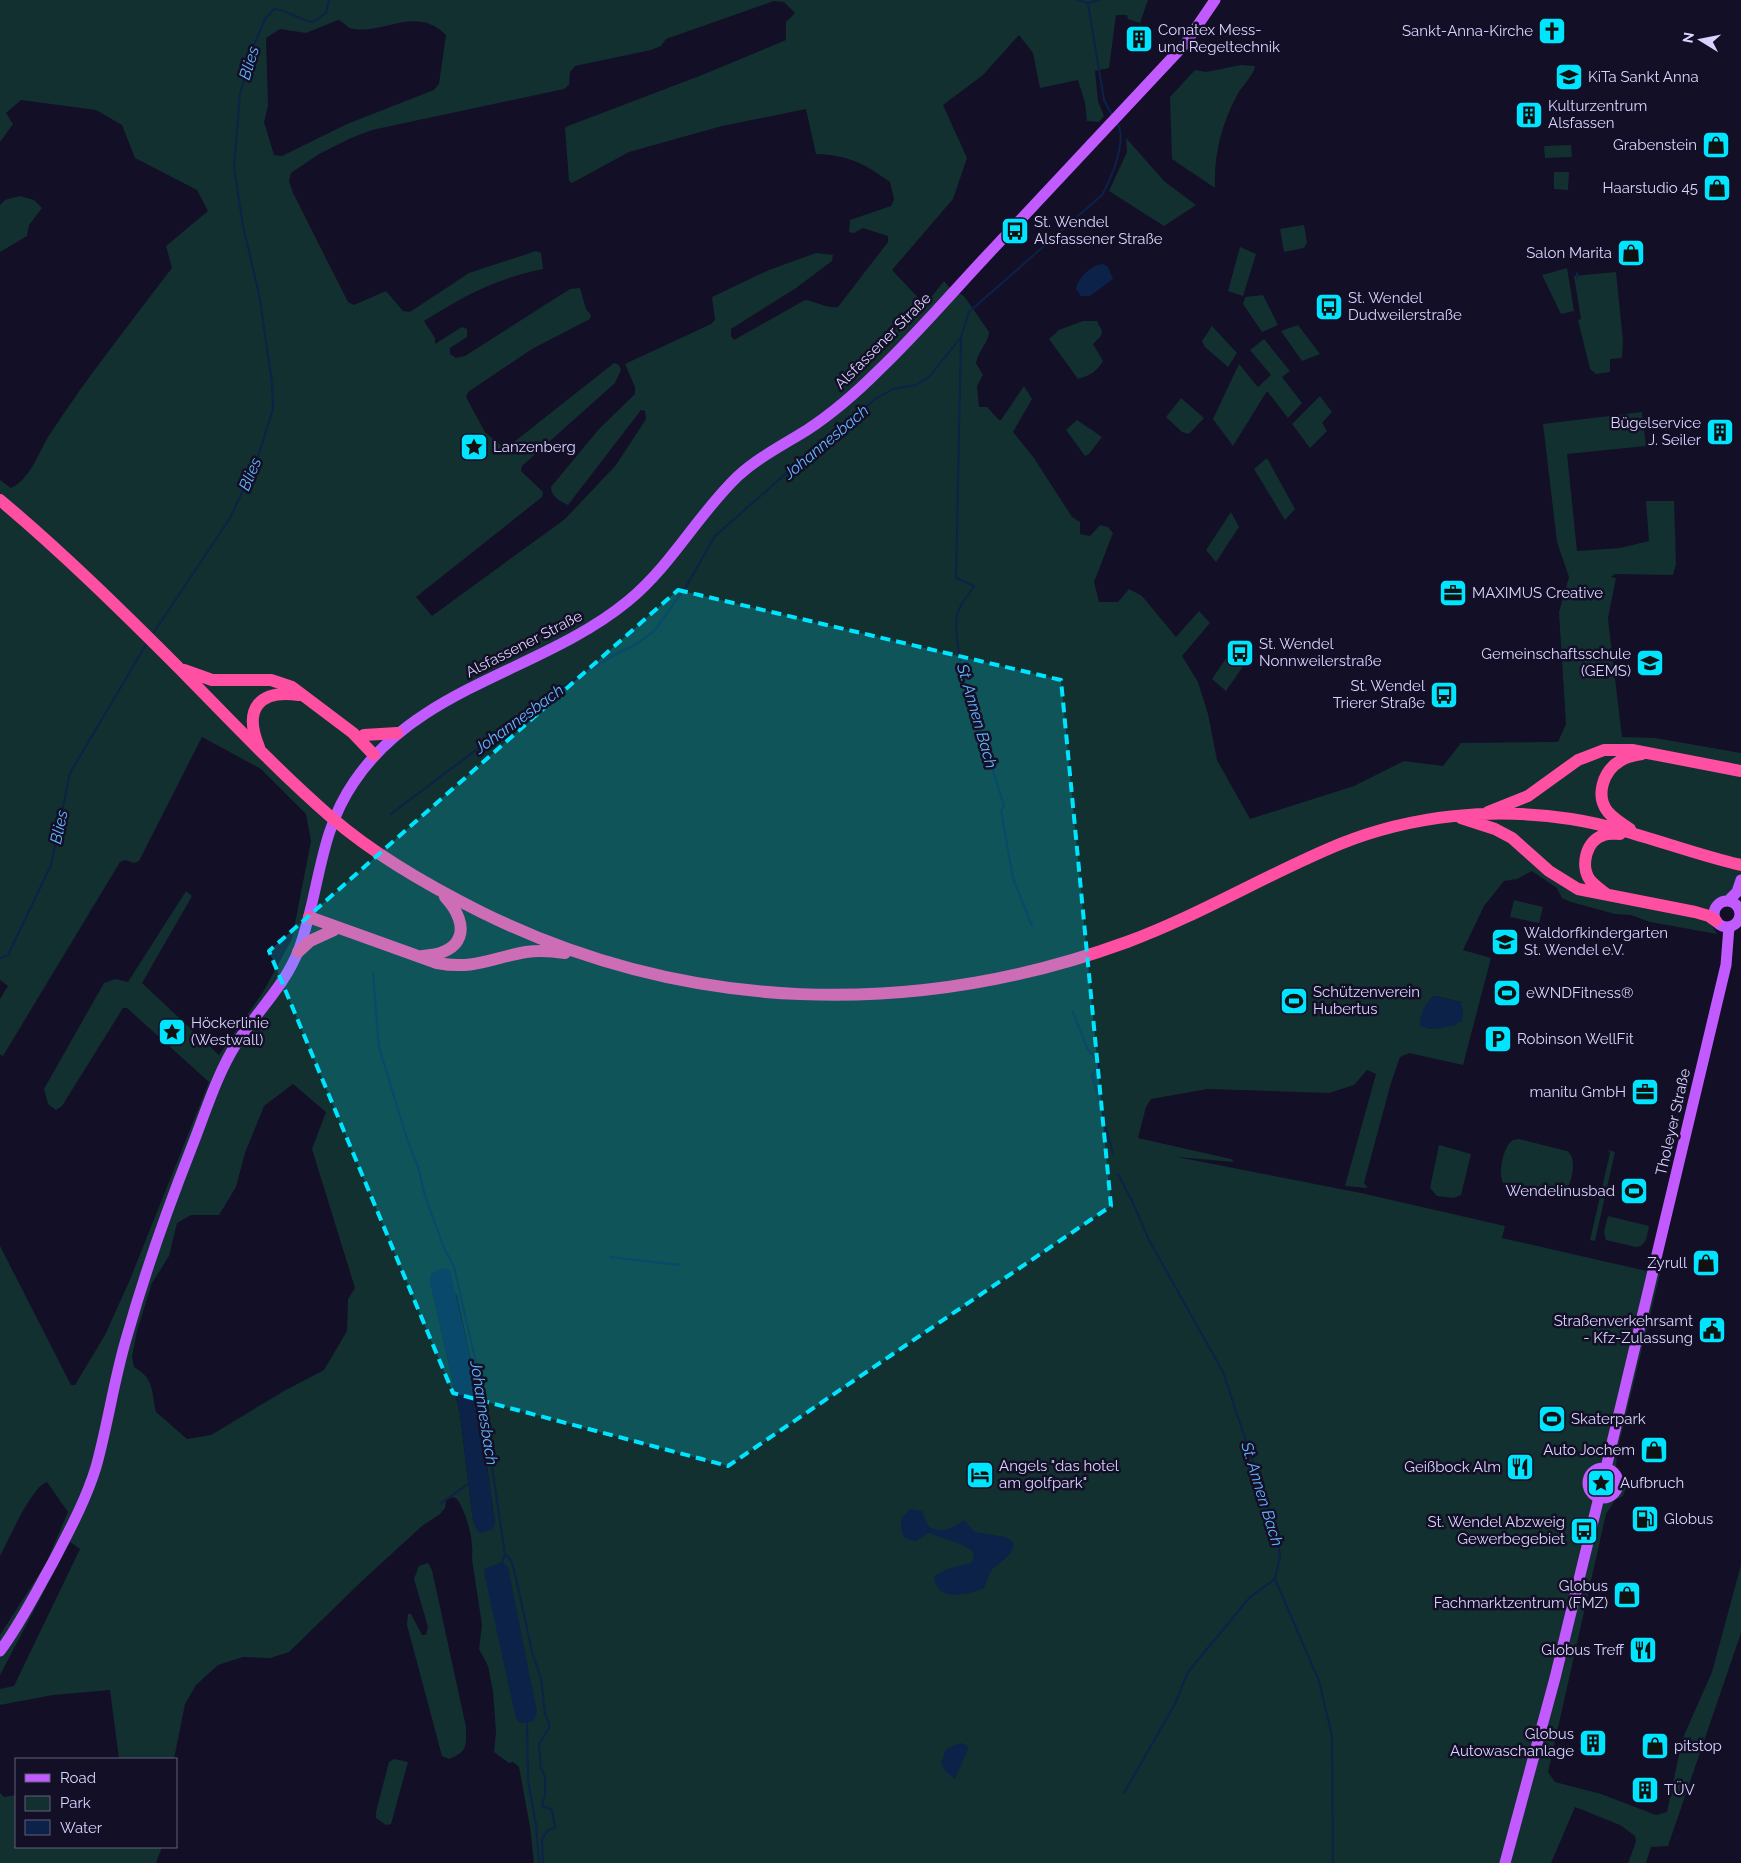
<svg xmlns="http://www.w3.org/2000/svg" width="1741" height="1863" font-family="Raleway,sans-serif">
<rect width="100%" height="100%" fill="#130f26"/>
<path fill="#12302f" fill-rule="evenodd" d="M0,0H1148L1140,23L1128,19L1127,15H1116L1109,68L1095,71L1098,101L1104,116L1099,122L1087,121L1085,103L1078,80L1040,88L1033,53L1019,35L983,75L943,105L967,158L953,199L892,270L925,305L944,281L949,287L964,296L989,332C989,342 978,351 976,363L983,375L977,386L979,407H987L999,420H1001L1024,386L1032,399L1013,432L1034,458L1072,517L1080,522V534L1090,536L1100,525L1108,527L1113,533L1094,582L1099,602H1118L1129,589L1142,596L1176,637L1199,611L1210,623L1182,656L1198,682L1208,714L1217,760L1250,819L1354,786L1404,761L1443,766L1461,743L1558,742L1566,724L1559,612L1569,577L1557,542L1543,424L1642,412L1646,446L1567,454L1577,551L1620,548L1649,541L1646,501H1674L1676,564L1673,575L1615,574L1611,577L1616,578L1608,618L1609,628L1622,737L1655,738L1741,753V882L1730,895L1715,902L1710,913V922L1717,934L1650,922L1631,915L1615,914L1571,902L1562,898L1557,888L1532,871L1517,879L1504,881L1484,906L1463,950L1491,958L1463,1065L1409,1053L1400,1057L1391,1083L1364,1183L1368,1188L1345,1186L1376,1074L1367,1070L1354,1085L1329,1093L1208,1089L1151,1099L1146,1107L1138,1138L1231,1159L1234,1162L1177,1157L1361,1193L1505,1226L1502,1238L1660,1274L1617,1452L1616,1467L1628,1482L1623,1496L1615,1500L1606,1514L1548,1772L1555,1782L1601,1794L1656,1815L1667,1812L1682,1740L1712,1672L1741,1565V1633L1668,1846L1651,1847L1646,1863H1628L1636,1842L1635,1836L1620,1825L1575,1807L1551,1863H534L530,1827L519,1767L513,1762L509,1763L494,1752L496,1731L493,1692L488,1666L479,1649L482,1625L472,1559C474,1541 467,1514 457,1499L453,1497L446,1500L445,1508L440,1514L422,1526L363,1580L289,1652L270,1658L243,1657L218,1665L196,1685L185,1704L174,1759H119L110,1690L53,1695L0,1705V1689L14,1686L80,1549L70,1542L0,1675V1635L45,1565L68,1512L47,1482C32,1486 8,1541 0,1556V1246L71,1385H75L105,1335L129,1282L209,1082L127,1008H123L62,1106L56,1110L48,1104L44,1089L104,983L115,979L128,982L186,891L192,896L142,983L219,1055L263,992L292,939L311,841L306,814L261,769L202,737L139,861L134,863L125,860L120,862L3,1056L0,1054V999L8,986L0,980V480L11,488C30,480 39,451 50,434C88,376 130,323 172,268L166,246L208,211L197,190L135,158L122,125L96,110L21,100L6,113L13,124L0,142ZM774,1L784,2L795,13L786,22V40L702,75L568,126L565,128L569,181L572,183L629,152L722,126L806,109L816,154C847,155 864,163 890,182L894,199L891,206L850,220L849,232L854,233L863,228L888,236V242L838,307C827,309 816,301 805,300L734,340L731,336V329L796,288L832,261L833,255L816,253L769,270L712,297L715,320L711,324L625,364L635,387V394L599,429L551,487C551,497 560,501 568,505L641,410L645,411L646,419L616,465L565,519L432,616L416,597L542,497L543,492L521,471L522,466L615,383L621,370L619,365L614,363L505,449L485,432L466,397L468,392L532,349L590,319L591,315L586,309L580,288L570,289L465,356L456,358L450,354V348L467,337V329L462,327L435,344V338L424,321C465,295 495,279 543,269L541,253L536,251L469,273L410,312L403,311L386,291L354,305L348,302L293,193L289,181L291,173L319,154L351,138L372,130L564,89L569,85L570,72L575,66L651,50L661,46L666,39ZM338,20C344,22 348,29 354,29C384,34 417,5 446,35L439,84L434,90L347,124L282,156L274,155L264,122L268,106L266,38L280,29L306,33ZM1436,996L1461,1002L1455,1025L1430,1029L1420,1019L1431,998ZM293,1084L326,1112L312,1149L355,1288L348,1299L347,1331L324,1370L284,1391L211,1435L187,1439L156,1412C151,1391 155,1379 134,1367L132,1357L137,1331L152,1283L169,1256L177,1223L191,1215H219L236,1187L245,1153L264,1106ZM430,1281L457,1295L474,1374L495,1523L473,1521L460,1414Z
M1241,65L1255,66C1254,75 1242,86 1237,95C1221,126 1214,154 1215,188L1172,159L1170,97L1195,70L1206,72Z
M1126,138L1164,181L1196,205L1164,226L1109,191L1127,152Z
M1571,145L1572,157L1545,158L1544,146Z
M1554,172H1569L1568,190L1554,189Z
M20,196L34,200L42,208L29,225L27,236L0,252V205L5,200Z
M1304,225L1307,243L1304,248L1284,252L1280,229Z
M1240,247L1256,254L1243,296L1228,291Z
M1567,268L1574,311L1561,314L1542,275Z
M1616,272L1623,341L1622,358L1610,359V372L1596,374L1590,369L1578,320L1581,319L1574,276Z
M1263,295L1278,325L1262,332L1243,304L1245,297Z
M1083,321H1097L1102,331L1101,336L1093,344L1103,361C1097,371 1090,376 1078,379L1049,339L1059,330Z
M1298,325L1320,354L1302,361L1281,331Z
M1212,326L1237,353L1228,367L1205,347L1202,341Z
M1264,339L1290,371L1282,377L1302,403L1288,418L1267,391L1233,446L1213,419L1239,364L1258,387L1271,375L1250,350Z
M1320,396L1332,412L1322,423L1327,431L1310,448L1292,424Z
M1181,398L1204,418L1189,434L1182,432L1166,417Z
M1077,420L1102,437L1089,454L1085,456L1066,430Z
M1267,458L1295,509L1285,520L1254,469Z
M1231,512L1239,527L1216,562L1206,550Z
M1233,648L1248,659L1226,691L1212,679Z
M1514,900L1543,907L1539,923L1510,917Z
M1519,1139L1567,1151C1579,1159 1571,1187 1562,1196L1553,1197L1503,1183C1498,1173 1503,1146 1513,1140Z
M1439,1145L1471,1154L1461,1195L1454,1198L1437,1196L1430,1188Z
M1608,1150L1615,1152L1595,1241L1590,1240L1610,1153Z
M1608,1216L1649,1226C1647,1235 1647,1246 1636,1247L1606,1240L1604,1232Z
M428,1563L432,1570L466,1727C466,1746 468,1752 449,1759L442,1756L407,1625L408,1614H411L422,1635H426L428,1627L414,1579L419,1566Z
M394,1759L408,1762L391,1824L386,1825L376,1818V1812L389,1762Z
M0,1793L4,1797L16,1795V1847H162L156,1863H0Z"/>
<path fill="#0c2248" d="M1103,264L1108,267L1113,279L1090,296H1081L1076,289C1078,278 1091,265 1103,264Z
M1436,996L1461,1002L1463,1011L1462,1021C1451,1027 1433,1032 1420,1026C1419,1017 1426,999 1436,996Z
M442,1268L450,1270L474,1374L495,1523L493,1529L482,1533L478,1532L473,1521L460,1414L430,1281L431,1274Z
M911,1509L922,1511L929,1527C944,1534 952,1528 964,1520L975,1532L1006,1537L1013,1542C1016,1555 999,1561 992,1570C988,1574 987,1582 984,1588C968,1596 935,1602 934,1576L947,1569L971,1563L974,1555L972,1551L963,1545L929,1533L916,1541L905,1538C898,1528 900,1515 911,1509Z
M502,1562L508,1567L537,1712L534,1721L521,1723L516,1719L484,1572L486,1568Z
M960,1743L967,1745L968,1749L955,1779L944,1770L941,1763L946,1749Z"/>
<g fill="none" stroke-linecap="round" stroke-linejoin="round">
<path stroke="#0c2248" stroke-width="2" d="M1077,0L1088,3L1100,0
M1088,3L1104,100L1112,115
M1577,278V273
M961,339L956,578L974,586C969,594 961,603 958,612C952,628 964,694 975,706V713L1004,806L1001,811L1013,878L1032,926
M152,635L230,518L256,463L273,409L272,382L259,294L243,226L234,167L240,94L253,47L265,19L274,9C289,10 298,20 313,22L326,13L329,0
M391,814L549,695L616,654L637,644L655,630L687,585L715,536L816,447L877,398L893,389L916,385L929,377L961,337L969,312L1102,195C1111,179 1128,139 1117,123
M0,958L8,955L51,865L70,773L147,643
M373,974L379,1047L407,1139L418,1167L425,1196L444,1248L454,1267L478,1372L505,1555L502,1563
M1073,1012L1087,1048L1099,1063V1067L1092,1075L1113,1154
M1118,1174L1132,1201L1149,1240L1223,1372L1277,1534L1280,1556L1275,1579L1319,1681L1332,1736L1333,1863
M610,1257L680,1265
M440,1504L468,1484
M506,1555L511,1560L516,1578L532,1652L541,1678L545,1714L549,1723V1728L539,1744L541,1769L545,1776V1796L542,1802L543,1806L552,1810L555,1828L548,1830L542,1839L543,1863
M527,1721L528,1780L536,1825L539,1863
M1124,1793L1175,1704L1188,1672L1250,1597L1275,1579"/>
<path stroke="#c25bff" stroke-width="11" d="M1714 914a13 13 0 1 1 26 0a13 13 0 1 1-26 0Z
M1728,901L1737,892L1741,880
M1606,1468L1726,965L1729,927
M1588 1483a15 15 0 1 1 30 0a15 15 0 1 1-30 0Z
M0,1651C21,1623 36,1592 53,1562C69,1531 86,1500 96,1467C108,1424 114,1379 127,1336C145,1272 167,1210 191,1149C205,1114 216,1076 236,1044C257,1011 285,986 299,949C320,892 318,834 354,782C418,686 543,671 628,601C672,565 698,514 738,476C759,457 783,445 807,430C833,413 857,392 879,370C919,332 955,289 993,249C1057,180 1121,113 1185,44L1215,0
M1505,1863L1555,1678L1599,1497"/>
<path stroke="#ff4fa3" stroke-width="12" d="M0,500C62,552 121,610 178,667C228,718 278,771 332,818C376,856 429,886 481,912C685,1013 913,1020 1127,942C1200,915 1267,874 1340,844C1412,815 1494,807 1571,819C1629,828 1684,852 1741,865
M184,670L212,680H271L292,687L353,733L374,755
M364,735L397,733
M259,747C243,709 259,689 299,695
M1488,812L1528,796L1578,760L1604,750H1632L1741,771
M1461,818L1495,829L1512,838L1549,871L1578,889L1695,912L1709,916L1716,921
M1630,829C1622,824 1614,819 1608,812C1595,796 1603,771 1620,761C1626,757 1635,755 1642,754
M1605,893C1600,889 1594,885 1590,880C1580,866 1586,840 1604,835C1609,833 1615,834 1620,834
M309,917L437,963C475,970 491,958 526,952C539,950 552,951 565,953
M298,952L310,941L334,930
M422,956C464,954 472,926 445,897"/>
</g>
<path fill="#00e5ff" fill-opacity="0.2" stroke="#00e5ff" stroke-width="4" stroke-dasharray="10 6" stroke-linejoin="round" d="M678,590L1061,680L1111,1206L728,1466L453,1393L269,951Z"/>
<defs>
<g id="church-square" transform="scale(1.4375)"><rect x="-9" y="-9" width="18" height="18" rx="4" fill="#00e5ff" stroke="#130f26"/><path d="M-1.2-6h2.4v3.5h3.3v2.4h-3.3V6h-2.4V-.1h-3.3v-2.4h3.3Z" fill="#111"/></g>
<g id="building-square" transform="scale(1.4375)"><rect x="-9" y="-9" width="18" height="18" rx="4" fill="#00e5ff" stroke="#130f26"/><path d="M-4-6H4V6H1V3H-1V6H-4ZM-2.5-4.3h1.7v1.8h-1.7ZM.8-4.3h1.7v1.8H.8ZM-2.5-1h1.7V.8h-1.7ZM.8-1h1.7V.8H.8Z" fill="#111"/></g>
<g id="school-square" transform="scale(1.4375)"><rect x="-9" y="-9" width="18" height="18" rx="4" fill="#00e5ff" stroke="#130f26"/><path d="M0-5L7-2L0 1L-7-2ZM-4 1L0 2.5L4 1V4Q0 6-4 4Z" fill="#111"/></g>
<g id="shop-square" transform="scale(1.4375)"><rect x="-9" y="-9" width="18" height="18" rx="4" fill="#00e5ff" stroke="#130f26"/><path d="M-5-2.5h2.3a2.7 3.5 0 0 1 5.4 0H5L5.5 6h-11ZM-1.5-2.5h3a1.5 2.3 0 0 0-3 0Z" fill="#111"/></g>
<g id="bus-square" transform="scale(1.4375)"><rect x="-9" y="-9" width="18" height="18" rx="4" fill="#00e5ff" stroke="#130f26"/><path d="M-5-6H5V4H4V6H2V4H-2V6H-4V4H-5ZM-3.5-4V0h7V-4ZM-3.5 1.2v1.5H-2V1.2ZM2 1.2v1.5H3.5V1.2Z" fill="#111"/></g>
<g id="sight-square" transform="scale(1.4375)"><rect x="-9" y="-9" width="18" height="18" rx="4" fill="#00e5ff" stroke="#130f26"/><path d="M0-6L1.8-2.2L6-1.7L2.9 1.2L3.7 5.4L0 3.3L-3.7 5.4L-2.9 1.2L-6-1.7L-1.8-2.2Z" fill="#111"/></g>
<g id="office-square" transform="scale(1.4375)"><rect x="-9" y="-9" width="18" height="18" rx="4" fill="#00e5ff" stroke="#130f26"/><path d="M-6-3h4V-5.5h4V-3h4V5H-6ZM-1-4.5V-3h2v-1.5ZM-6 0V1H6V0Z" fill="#111"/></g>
<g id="stadium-square" transform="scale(1.4375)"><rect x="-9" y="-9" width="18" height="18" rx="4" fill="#00e5ff" stroke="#130f26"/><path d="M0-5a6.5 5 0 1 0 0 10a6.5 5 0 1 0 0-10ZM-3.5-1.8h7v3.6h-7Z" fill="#111"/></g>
<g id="parking-square" transform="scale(1.4375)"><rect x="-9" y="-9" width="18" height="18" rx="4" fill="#00e5ff" stroke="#130f26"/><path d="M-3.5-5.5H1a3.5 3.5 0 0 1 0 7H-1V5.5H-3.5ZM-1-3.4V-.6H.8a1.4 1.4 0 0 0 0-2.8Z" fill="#111"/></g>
<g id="civic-square" transform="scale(1.4375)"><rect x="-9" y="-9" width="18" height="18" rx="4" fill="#00e5ff" stroke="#130f26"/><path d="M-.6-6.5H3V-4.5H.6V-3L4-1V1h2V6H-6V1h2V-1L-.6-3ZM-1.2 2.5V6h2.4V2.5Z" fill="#111"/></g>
<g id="restaurant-square" transform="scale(1.4375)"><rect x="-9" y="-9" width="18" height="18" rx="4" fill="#00e5ff" stroke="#130f26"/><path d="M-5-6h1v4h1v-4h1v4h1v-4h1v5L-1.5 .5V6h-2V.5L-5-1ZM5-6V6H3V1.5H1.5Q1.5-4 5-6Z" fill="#111"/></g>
<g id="hotel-square" transform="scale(1.4375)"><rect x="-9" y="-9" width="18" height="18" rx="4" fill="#00e5ff" stroke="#130f26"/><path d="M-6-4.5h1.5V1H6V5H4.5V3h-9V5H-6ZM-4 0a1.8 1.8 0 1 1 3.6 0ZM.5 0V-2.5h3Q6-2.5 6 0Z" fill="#111"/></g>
<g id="fuel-square" transform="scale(1.4375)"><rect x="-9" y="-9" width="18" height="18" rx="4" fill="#00e5ff" stroke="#130f26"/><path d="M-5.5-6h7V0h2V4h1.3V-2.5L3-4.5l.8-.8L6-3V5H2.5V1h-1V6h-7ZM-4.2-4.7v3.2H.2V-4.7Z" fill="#111"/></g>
</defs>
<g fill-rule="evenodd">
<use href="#church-square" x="1552" y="31"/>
<use href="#building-square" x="1139" y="39"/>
<use href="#school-square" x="1569" y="77"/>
<use href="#building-square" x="1529" y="115"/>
<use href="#shop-square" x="1716" y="145"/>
<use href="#shop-square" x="1717" y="188"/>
<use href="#bus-square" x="1015" y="231"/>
<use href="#shop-square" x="1631" y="253"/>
<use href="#bus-square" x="1329" y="307"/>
<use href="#building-square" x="1720" y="432"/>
<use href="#sight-square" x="474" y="447"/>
<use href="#office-square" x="1453" y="593"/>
<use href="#bus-square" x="1240" y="653"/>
<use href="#school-square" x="1650" y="663"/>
<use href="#bus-square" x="1444" y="695"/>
<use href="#school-square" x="1505" y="942"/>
<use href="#stadium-square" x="1507" y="993"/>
<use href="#stadium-square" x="1294" y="1001"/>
<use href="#sight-square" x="172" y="1032"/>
<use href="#parking-square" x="1498" y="1039"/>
<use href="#office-square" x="1645" y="1092"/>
<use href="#stadium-square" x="1634" y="1191"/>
<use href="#shop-square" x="1706" y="1263"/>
<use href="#civic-square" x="1712" y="1330"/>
<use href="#stadium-square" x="1552" y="1419"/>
<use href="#shop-square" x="1654" y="1450"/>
<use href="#restaurant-square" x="1520" y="1467"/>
<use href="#hotel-square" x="980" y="1475"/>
<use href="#sight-square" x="1601" y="1483"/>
<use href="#fuel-square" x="1645" y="1519"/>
<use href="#bus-square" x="1584" y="1531"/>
<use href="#shop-square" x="1627" y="1595"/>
<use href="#restaurant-square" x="1643" y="1650"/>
<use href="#building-square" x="1593" y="1743"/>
<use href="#shop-square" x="1655" y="1746"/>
<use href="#building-square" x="1645" y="1790"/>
</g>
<g text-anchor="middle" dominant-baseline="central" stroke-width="5" stroke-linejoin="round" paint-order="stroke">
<g font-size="15" fill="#d9d4ff" stroke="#130f26" text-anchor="start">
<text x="1158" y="30">Conatex Mess-<tspan x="1158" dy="17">und Regeltechnik</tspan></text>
<text x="1533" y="31" text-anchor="end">Sankt-Anna-Kirche</text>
<text x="1588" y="77">KiTa Sankt Anna</text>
<text x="1548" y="106">Kulturzentrum<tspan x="1548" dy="17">Alsfassen</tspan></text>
<text x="1697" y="145" text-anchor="end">Grabenstein</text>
<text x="1698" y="188" text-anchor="end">Haarstudio 45</text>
<text x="1034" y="222">St. Wendel<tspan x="1034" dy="17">Alsfassener Straße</tspan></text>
<text x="1612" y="253" text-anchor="end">Salon Marita</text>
<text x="1348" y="298">St. Wendel<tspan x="1348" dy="17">Dudweilerstraße</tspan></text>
<text x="1701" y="423" text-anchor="end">Bügelservice<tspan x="1701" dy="17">J. Seiler</tspan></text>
<text x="493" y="447">Lanzenberg</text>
<text x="1472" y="593">MAXIMUS Creative</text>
<text x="1259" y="644">St. Wendel<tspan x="1259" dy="17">Nonnweilerstraße</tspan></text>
<text x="1631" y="654" text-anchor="end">Gemeinschaftsschule<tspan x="1631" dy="17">(GEMS)</tspan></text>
<text x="1425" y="686" text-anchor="end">St. Wendel<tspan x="1425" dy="17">Trierer Straße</tspan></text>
<text x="1524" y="933">Waldorfkindergarten<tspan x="1524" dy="17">St. Wendel e.V.</tspan></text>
<text x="1313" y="992">Schützenverein<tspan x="1313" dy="17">Hubertus</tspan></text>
<text x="1526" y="993">eWNDFitness®</text>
<text x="191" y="1023">Höckerlinie<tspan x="191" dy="17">(Westwall)</tspan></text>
<text x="1517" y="1039">Robinson WellFit</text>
<text x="1626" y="1092" text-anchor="end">manitu GmbH</text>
<text x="1615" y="1191" text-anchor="end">Wendelinusbad</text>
<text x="1687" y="1263" text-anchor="end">Zyrull</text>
<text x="1693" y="1321" text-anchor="end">Straßenverkehrsamt<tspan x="1693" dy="17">- Kfz-Zulassung</tspan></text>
<text x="1571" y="1419">Skaterpark</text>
<text x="1635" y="1450" text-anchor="end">Auto Jochem</text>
<text x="999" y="1466">Angels "das hotel<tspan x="999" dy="17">am golfpark"</tspan></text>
<text x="1501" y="1467" text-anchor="end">Geißbock Alm</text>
<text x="1620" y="1483">Aufbruch</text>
<text x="1664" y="1519">Globus</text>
<text x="1565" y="1522" text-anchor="end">St. Wendel Abzweig<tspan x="1565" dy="17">Gewerbegebiet</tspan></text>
<text x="1608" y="1586" text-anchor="end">Globus<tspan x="1608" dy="17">Fachmarktzentrum (FMZ)</tspan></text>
<text x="1624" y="1650" text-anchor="end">Globus Treff</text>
<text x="1574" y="1734" text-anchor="end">Globus<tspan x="1574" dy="17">Autowaschanlage</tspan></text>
<text x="1674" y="1746">pitstop</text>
<text x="1664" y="1790">TÜV</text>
</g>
<g font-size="15" fill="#d9d4ff" stroke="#130f26">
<text transform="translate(883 341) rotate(-45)">Alsfassener Straße</text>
<text transform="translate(524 644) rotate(-27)">Alsfassener Straße</text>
<text transform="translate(1673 1122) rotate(-77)">Tholeyer Straße</text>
</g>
<g font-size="16" font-style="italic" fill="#62b6ff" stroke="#130f26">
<text transform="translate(249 63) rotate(-73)">Blies</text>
<text transform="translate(826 442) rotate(-40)">Johannesbach</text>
<text transform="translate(250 474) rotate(-67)">Blies</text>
<text transform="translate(977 716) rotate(74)">St. Annen Bach</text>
<text transform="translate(519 719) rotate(-36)">Johannesbach</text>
<text transform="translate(59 827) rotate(-78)">Blies</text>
<text transform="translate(484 1413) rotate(81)">Johannesbach</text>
<text transform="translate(1262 1494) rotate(73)">St. Annen Bach</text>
</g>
</g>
<rect x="15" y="1758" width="162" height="90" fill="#130f26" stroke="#625e7d"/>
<rect x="25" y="1774" width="25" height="8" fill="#c25bff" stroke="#625e7d"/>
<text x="60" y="1783" font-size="15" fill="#d9d4ff">Road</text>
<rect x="25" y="1796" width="25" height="15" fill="#12302f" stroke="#625e7d"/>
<text x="60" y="1808" font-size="15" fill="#d9d4ff">Park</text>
<rect x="25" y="1820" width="25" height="15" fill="#0c2248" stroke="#625e7d"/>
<text x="60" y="1833" font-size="15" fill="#d9d4ff">Water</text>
<g transform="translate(1701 40) rotate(280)" stroke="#130f26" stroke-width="4" paint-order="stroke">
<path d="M0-4L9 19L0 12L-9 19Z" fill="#d9d4ff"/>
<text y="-8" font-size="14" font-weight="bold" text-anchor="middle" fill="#d9d4ff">N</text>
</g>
</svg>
